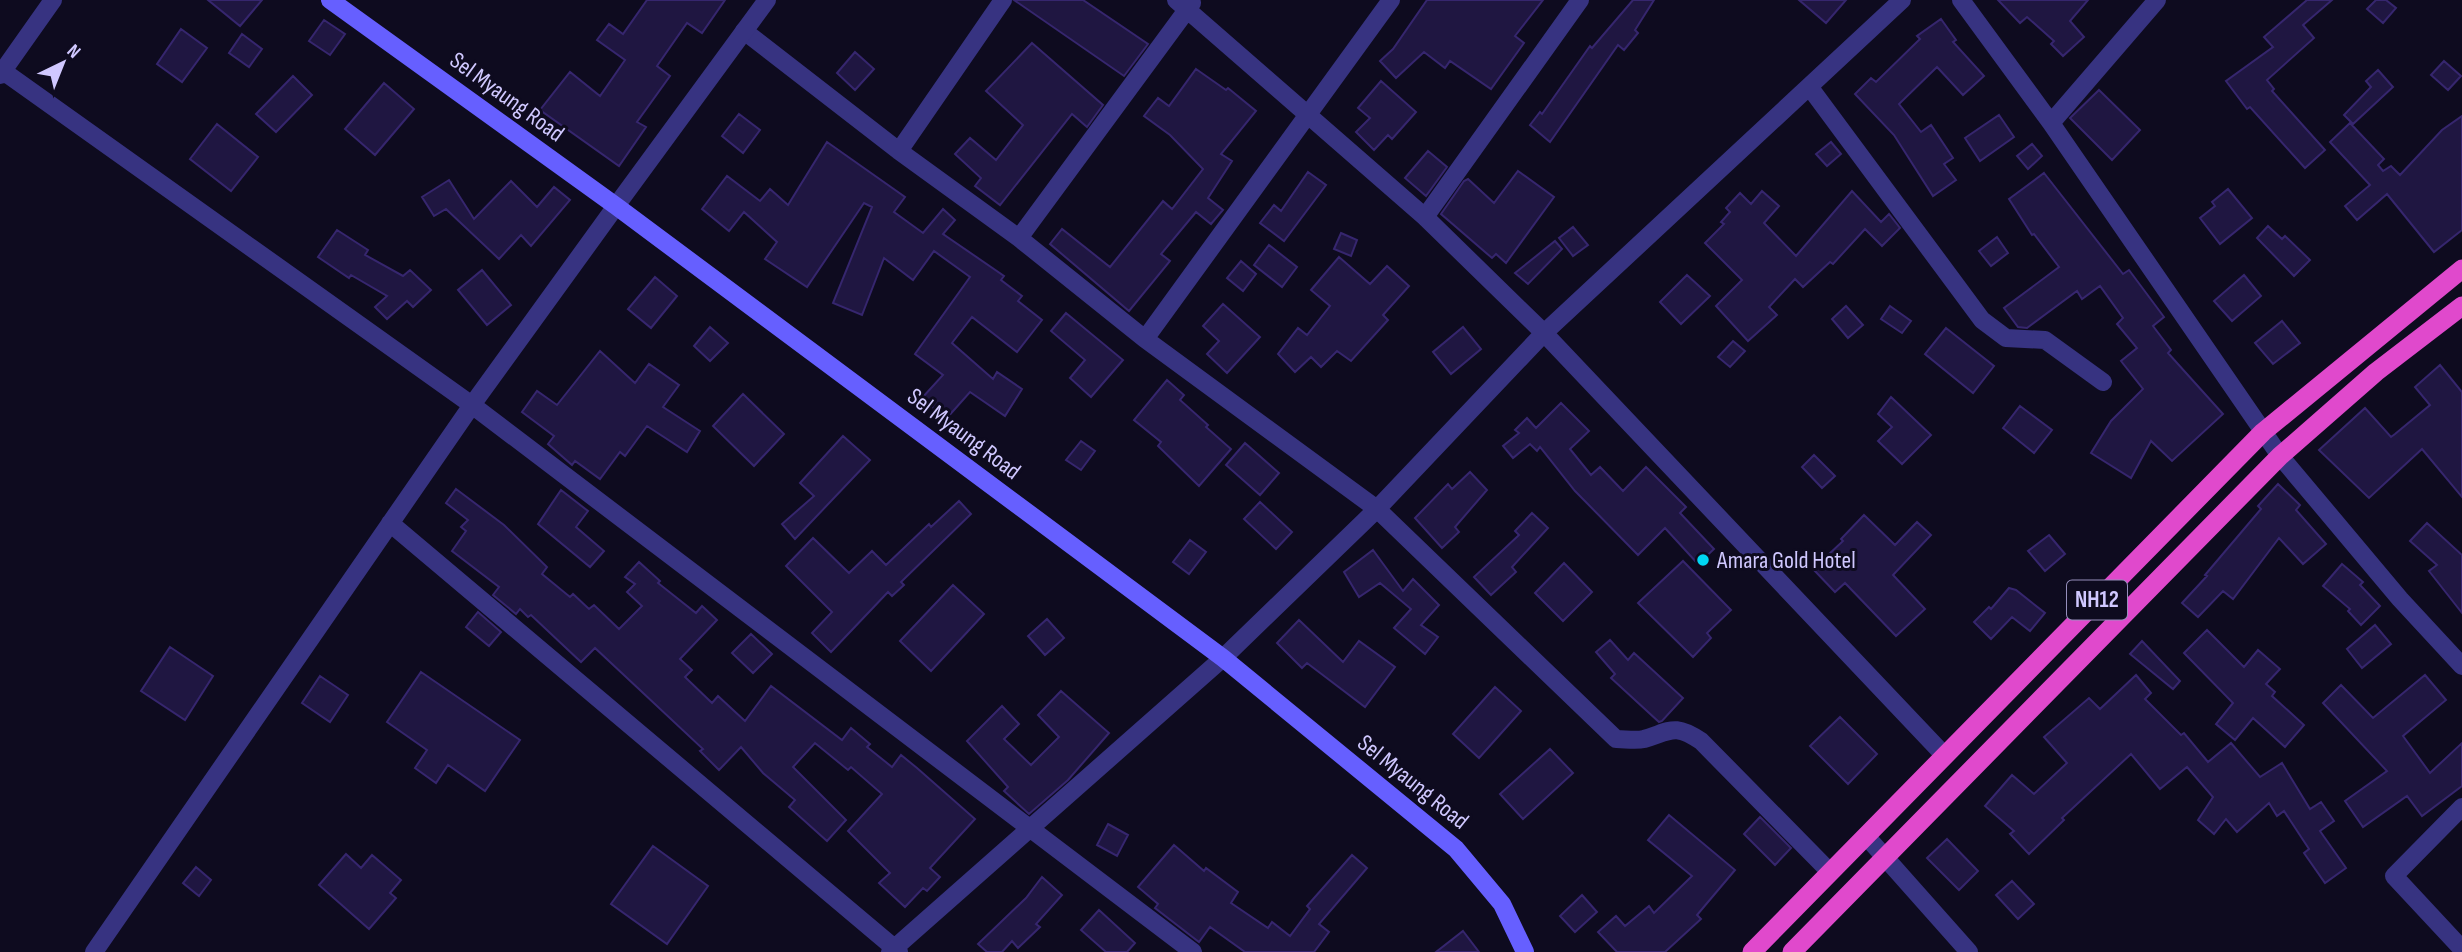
<svg xmlns="http://www.w3.org/2000/svg" width="2462" height="952" font-family="'Sofia Sans Condensed',sans-serif">
<rect width="100%" height="100%" fill="#0e0b1f"/>
<path fill="#1f1641" stroke="#36266e" stroke-width="2" d="M208,0H262L240,26Z
M647,0H725L702,33L687,23L657,66L670,76L637,122L646,127L619,166L540,110L570,72L600,96L625,60L597,40L609,24L623,34Z
M1014,0H1083L1148,44L1124,76Z
M1427,0H1543L1515,36L1524,43L1491,89L1450,61L1445,68L1424,52L1396,78L1380,61L1393,49Z
M1633,0H1654L1635,30L1638,33L1624,50L1618,45L1550,142L1530,125L1540,112L1542,114L1590,46L1592,48Z
M1799,0H1846L1826,23Z
M1998,0H2088L2070,21L2084,37L2063,56L2051,44L2054,41L2027,17L2020,23Z
M2307,0H2332L2303,25L2314,38L2267,80L2274,89L2272,91L2325,150L2305,168L2250,107L2247,109L2226,81L2273,47L2264,37Z
M2376,0H2386L2396,8L2383,23L2367,9Z
M1941,19L1956,40L1953,42L1984,76L1963,95L1937,67L1899,104L1921,132L1931,125L1953,158L1944,164L1956,180L1933,196L1894,135L1855,94L1871,78L1876,82L1920,39L1917,36Z
M324,20L345,34L330,55L309,41Z
M181,29L207,48L182,82L157,64Z
M242,34L262,49L249,67L229,53Z
M1032,43L1103,105L1087,127L1072,114L1000,205L975,186L981,178L955,154L970,138L996,160L1023,125L986,91Z
M855,52L874,69L855,90L837,73Z
M2444,61L2461,76L2448,90L2431,75Z
M1196,69L1226,90L1228,88L1256,111L1221,154L1232,161L1208,198L1223,210L1211,224L1196,212L1161,254L1170,261L1129,311L1050,244L1062,229L1110,267L1163,201L1172,209L1203,169L1170,135L1144,116L1158,98L1169,106Z
M2378,70L2393,87L2353,124L2344,115L2371,87L2366,81Z
M293,76L312,95L276,132L256,114Z
M1381,81L1416,112L1392,139L1388,135L1374,150L1356,132L1370,118L1358,108Z
M384,83L414,109L375,155L345,129Z
M2099,90L2140,130L2112,160L2070,118Z
M739,114L760,130L743,153L722,136Z
M1999,115L2014,137L1980,161L1965,138Z
M2462,116V230L2434,252L2387,194L2357,220L2345,206L2370,185L2330,142L2350,123L2384,159L2378,165L2383,171L2391,166L2400,175L2442,130Z
M217,124L258,157L231,191L190,159Z
M827,142L905,197L894,212L923,233L943,209L955,220L943,234L1004,276L1001,280L1022,296L1018,301L1042,320L1017,352L972,317L952,343L993,379L997,372L1022,389L1005,416L970,392L946,419L922,398L943,375L915,354L970,277L934,251L913,280L884,258L862,315L833,303L872,207L864,203L807,287L765,259L777,242L744,212L729,231L702,209L727,176L760,201L770,189L788,205Z
M1831,142L1841,154L1827,166L1816,154Z
M2032,144L2042,156L2028,169L2017,156Z
M1428,151L1447,167L1426,196L1405,178Z
M1518,171L1554,197L1506,263L1496,254L1492,258L1441,214L1464,181L1468,179L1494,203Z
M1308,172L1326,185L1284,241L1260,223L1274,205L1281,211Z
M2044,173L2123,274L2129,270L2164,317L2153,326L2171,350L2168,353L2223,414L2172,461L2151,441L2131,478L2091,453L2111,421L2143,389L2121,361L2137,348L2117,324L2123,318L2100,286L2082,299L2077,291L2027,328L2018,327L2004,308L2059,267L2034,234L2032,235L2009,199Z
M449,180L474,219L511,181L537,207L554,187L570,200L531,246L521,235L499,259L446,209L434,216L422,197Z
M2228,189L2252,218L2220,244L2200,218L2215,206L2212,202Z
M1762,191L1779,206L1764,223L1796,256L1852,191L1881,222L1889,214L1900,228L1882,246L1865,229L1833,264L1830,262L1803,287L1795,279L1769,307L1777,315L1748,341L1716,306L1742,280L1705,243L1724,224L1721,222L1730,212L1726,208L1740,193L1751,204Z
M2268,226L2282,239L2285,236L2310,260L2294,276L2257,238Z
M1573,227L1588,245L1573,256L1559,238Z
M337,230L368,250L365,255L403,276L410,270L431,290L413,307L407,301L387,319L375,307L387,296L351,275L349,278L318,257Z
M1341,233L1357,240L1351,256L1334,249Z
M1997,237L2008,253L1991,266L1979,251Z
M1555,241L1562,249L1528,284L1515,273Z
M1269,245L1297,267L1282,287L1254,265Z
M1339,257L1370,284L1387,266L1409,286L1383,315L1388,320L1351,361L1337,351L1321,367L1311,357L1295,372L1278,354L1298,328L1307,335L1330,306L1311,290Z
M1241,261L1256,274L1243,291L1227,278Z
M482,270L511,305L487,325L458,290Z
M1687,275L1710,296L1681,324L1660,302Z
M2244,275L2261,296L2232,321L2214,301Z
M655,277L677,296L651,328L628,309Z
M1223,304L1260,337L1227,373L1207,354L1219,341L1203,326Z
M1846,306L1863,325L1848,338L1832,319Z
M1890,306L1911,321L1902,333L1881,319Z
M1066,313L1123,360L1091,397L1070,378L1085,360L1051,331Z
M2282,321L2300,343L2273,364L2255,343Z
M710,327L728,343L710,361L694,346Z
M1463,327L1481,349L1451,374L1433,352Z
M1946,328L1994,366L1973,393L1925,354Z
M1733,341L1745,351L1730,367L1718,357Z
M600,351L635,383L649,364L679,385L663,407L700,431L687,452L647,426L625,456L620,452L600,479L575,461L572,465L548,444L554,436L522,412L537,391L557,405Z
M2440,365L2462,392V497L2422,449L2369,498L2319,450L2365,408L2391,437L2395,434L2430,405L2415,387Z
M1167,380L1184,395L1180,400L1208,425L1206,427L1231,449L1199,486L1158,446L1161,442L1134,420Z
M743,394L784,434L754,466L713,426Z
M1891,397L1931,435L1902,464L1878,441L1892,427L1878,414Z
M1561,403L1589,431L1570,449L1591,475L1600,467L1623,491L1646,467L1686,507L1680,513L1714,549L1698,564L1665,528L1638,555L1575,491L1540,447L1537,451L1530,444L1513,458L1503,446L1519,433L1515,430L1527,418L1536,428Z
M2020,406L2052,430L2034,453L2003,428Z
M843,436L870,460L795,539L782,524L814,496L800,483Z
M1081,441L1095,451L1081,470L1066,460Z
M1245,443L1279,473L1260,495L1226,465Z
M1814,455L1835,476L1822,488L1802,467Z
M1470,472L1487,490L1455,527L1459,532L1442,548L1415,518L1448,484L1452,489Z
M2278,484L2300,505L2296,510L2326,544L2303,564L2279,538L2233,599L2223,591L2198,617L2182,603L2207,576L2205,575L2261,509L2258,506Z
M456,489L504,525L547,567L542,574L570,597L573,594L589,609L594,605L619,629L642,606L627,592L635,584L625,577L639,562L660,581L658,583L696,613L702,606L717,620L680,659L692,670L685,677L712,703L718,696L745,721L771,686L842,740L851,728L870,744L867,747L892,767L901,755L917,768L975,819L930,868L940,877L927,891L923,888L905,907L879,883L890,873L848,831L882,794L851,767L848,770L815,743L793,767L846,820L827,841L789,807L795,800L763,773L741,747L719,770L700,751L703,749L595,648L581,662L531,615L528,617L520,609L516,614L493,595L499,587L452,551L466,531L461,527L468,520L446,503Z
M561,490L588,511L576,527L604,551L590,567L538,524Z
M959,501L971,514L901,582L904,585L892,596L888,592L831,652L812,633L832,612L786,566L813,538L849,573L872,551L886,565L929,524L931,527Z
M1260,502L1292,532L1276,549L1244,519Z
M1532,513L1548,528L1512,567L1516,572L1491,595L1474,577L1519,535L1515,531Z
M1864,515L1895,545L1917,522L1931,535L1893,575L1925,609L1896,636L1845,583L1835,592L1813,569L1843,541L1841,539Z
M2427,523L2462,555V613L2429,571L2437,565L2410,541Z
M2049,535L2065,554L2045,571L2028,551Z
M1190,540L1206,552L1189,574L1173,562Z
M1373,550L1403,591L1413,579L1439,605L1421,625L1438,637L1425,654L1394,628L1411,609L1380,583L1359,597L1344,572Z
M1683,561L1731,610L1707,633L1711,638L1693,657L1638,603Z
M1564,563L1592,592L1563,621L1535,593Z
M2342,564L2363,582L2360,585L2380,606L2361,625L2348,611L2350,609L2323,586Z
M953,585L984,614L931,671L900,641Z
M2009,588L2016,590L2045,613L2030,631L2012,617L1991,639L1974,622L1989,607L1991,609Z
M478,612L501,632L489,646L466,627Z
M1047,619L1064,638L1045,655L1028,636Z
M1299,620L1343,662L1359,641L1395,667L1365,707L1307,663L1302,668L1277,643Z
M2375,625L2391,644L2362,668L2347,649Z
M2207,630L2244,667L2258,650L2280,669L2266,684L2275,692L2272,696L2304,725L2285,747L2253,718L2235,740L2216,724L2233,703L2184,653Z
M751,634L772,654L753,673L732,653Z
M1610,640L1628,660L1634,653L1683,698L1662,721L1659,722L1611,678L1615,674L1596,652Z
M2142,641L2180,681L2173,689L2130,654Z
M170,647L213,676L185,720L141,691Z
M421,672L520,740L485,791L448,765L436,783L415,768L427,750L387,722Z
M2136,675L2151,693L2145,699L2181,735L2184,733L2208,762L2231,743L2260,777L2282,763L2310,809L2321,802L2334,821L2320,831L2346,868L2325,883L2304,853L2309,849L2284,811L2277,816L2269,803L2237,832L2226,819L2214,834L2198,820L2213,797L2187,767L2160,789L2131,754L2062,818L2064,820L2029,854L2010,834L2014,831L1985,806L2012,775L2034,794L2067,763L2044,737L2089,698L2100,709Z
M2425,675L2446,700L2403,736L2430,773L2462,743V786L2422,816L2407,796L2363,827L2345,801L2387,771L2323,703L2341,685L2373,718Z
M320,676L348,695L330,722L302,703Z
M1495,687L1521,711L1479,758L1453,734Z
M1061,691L1109,733L1068,780L1029,814L1004,791L1008,787L967,741L1002,706L1019,724L1004,739L1031,765L1059,737L1038,715Z
M1840,717L1877,754L1848,784L1810,746Z
M1550,749L1573,773L1523,819L1500,794Z
M1669,815L1735,870L1697,915L1701,919L1665,952H1617L1598,932L1616,916L1625,926L1649,906L1654,913L1692,876L1648,840Z
M1760,817L1791,848L1775,865L1744,834Z
M1108,824L1128,835L1117,856L1097,845Z
M1947,839L1978,871L1959,890L1927,858Z
M1174,845L1204,871L1206,868L1238,892L1231,903L1268,928L1272,922L1290,936L1310,909L1307,906L1352,855L1367,868L1319,924L1329,932L1314,952H1245L1210,927L1199,942L1155,908L1158,904L1138,887Z
M653,846L708,886L667,944L611,904Z
M346,854L361,868L372,855L401,880L390,893L396,898L369,929L319,885Z
M196,867L211,880L199,896L183,883Z
M1042,877L1062,895L1036,924L1040,927L1018,948L1012,941L1002,952H987L978,944L1026,898Z
M2012,881L2034,904L2018,919L1996,895Z
M1582,895L1597,912L1575,932L1560,916Z
M1099,910L1135,943L1127,952H1106L1081,930Z
M1463,931L1479,952H1436Z"/>
<g fill="none" stroke-linecap="round" stroke-linejoin="round">
<path stroke="#373381" stroke-width="18" d="M1176,0L1425,217L1544,333L1944,755
M1961,0L2051,123L2280,456L2400,599L2462,666
M744,31L899,151L1019,238L1145,339L1377,509L1616,739C1625,739 1636,741 1644,739C1671,731 1674,723 1701,741L1830,872
M3,71L472,405L1193,952
M0,75L53,0
M1811,89L1982,320L2006,338L2045,340L2103,382
M2051,123L2157,0
M899,151L1003,0
M1425,217L1580,0
M1019,238L1192,3
M1145,339L1391,0
M390,523L899,952
M2462,807L2394,876L2462,949
M1866,836L1969,952
M94,952L472,405L616,206
M890,952L1223,658L1377,509L1544,333L1902,0"/>
<path stroke="#373381" stroke-width="18" d="M616,206L767,0"/>
<path stroke="#665fff" stroke-width="18" d="M330,0L616,206L1223,658L1456,849L1502,904L1525,952"/>
<path stroke="#e049cc" stroke-width="19" d="M1752,952L2263,432L2462,269
M1792,952L2280,456L2376,372L2462,306"/>
</g>
<circle fill="#00d6f3" stroke="#0e0b1f" stroke-width="2.5" cx="1703" cy="560" r="7"/>
<g text-anchor="middle" dominant-baseline="central" stroke-width="6" stroke-linejoin="round" paint-order="stroke">
<rect fill="#0e0b1f" stroke="#968fbc" stroke-width="2" x="2067" y="580.5" width="60" height="39" rx="5"/>
<g font-size="23" font-weight="bold" fill="#d0c8ff">
<text x="2097" y="600">NH12</text>
</g>
<g font-size="24" fill="#d0c8ff" stroke="#0e0b1f">
<text transform="translate(507 97) rotate(36)">Sel Myaung Road</text>
<text transform="translate(964 434) rotate(37)">Sel Myaung Road</text>
<text transform="translate(1413 782) rotate(39)">Sel Myaung Road</text>
</g>
<g font-size="24" fill="#d0c8ff" stroke="#0e0b1f" text-anchor="start">
<text x="1717" y="560">Amara Gold Hotel</text>
</g>
</g>
<g transform="translate(63 63) rotate(43)" stroke="#0e0b1f" stroke-width="5" paint-order="stroke">
<path d="M0-5L12 26L0 18L-12 26Z" fill="#d0c8ff"/>
<text y="-10" font-size="19" font-weight="bold" text-anchor="middle" fill="#d0c8ff">N</text>
</g>
</svg>
